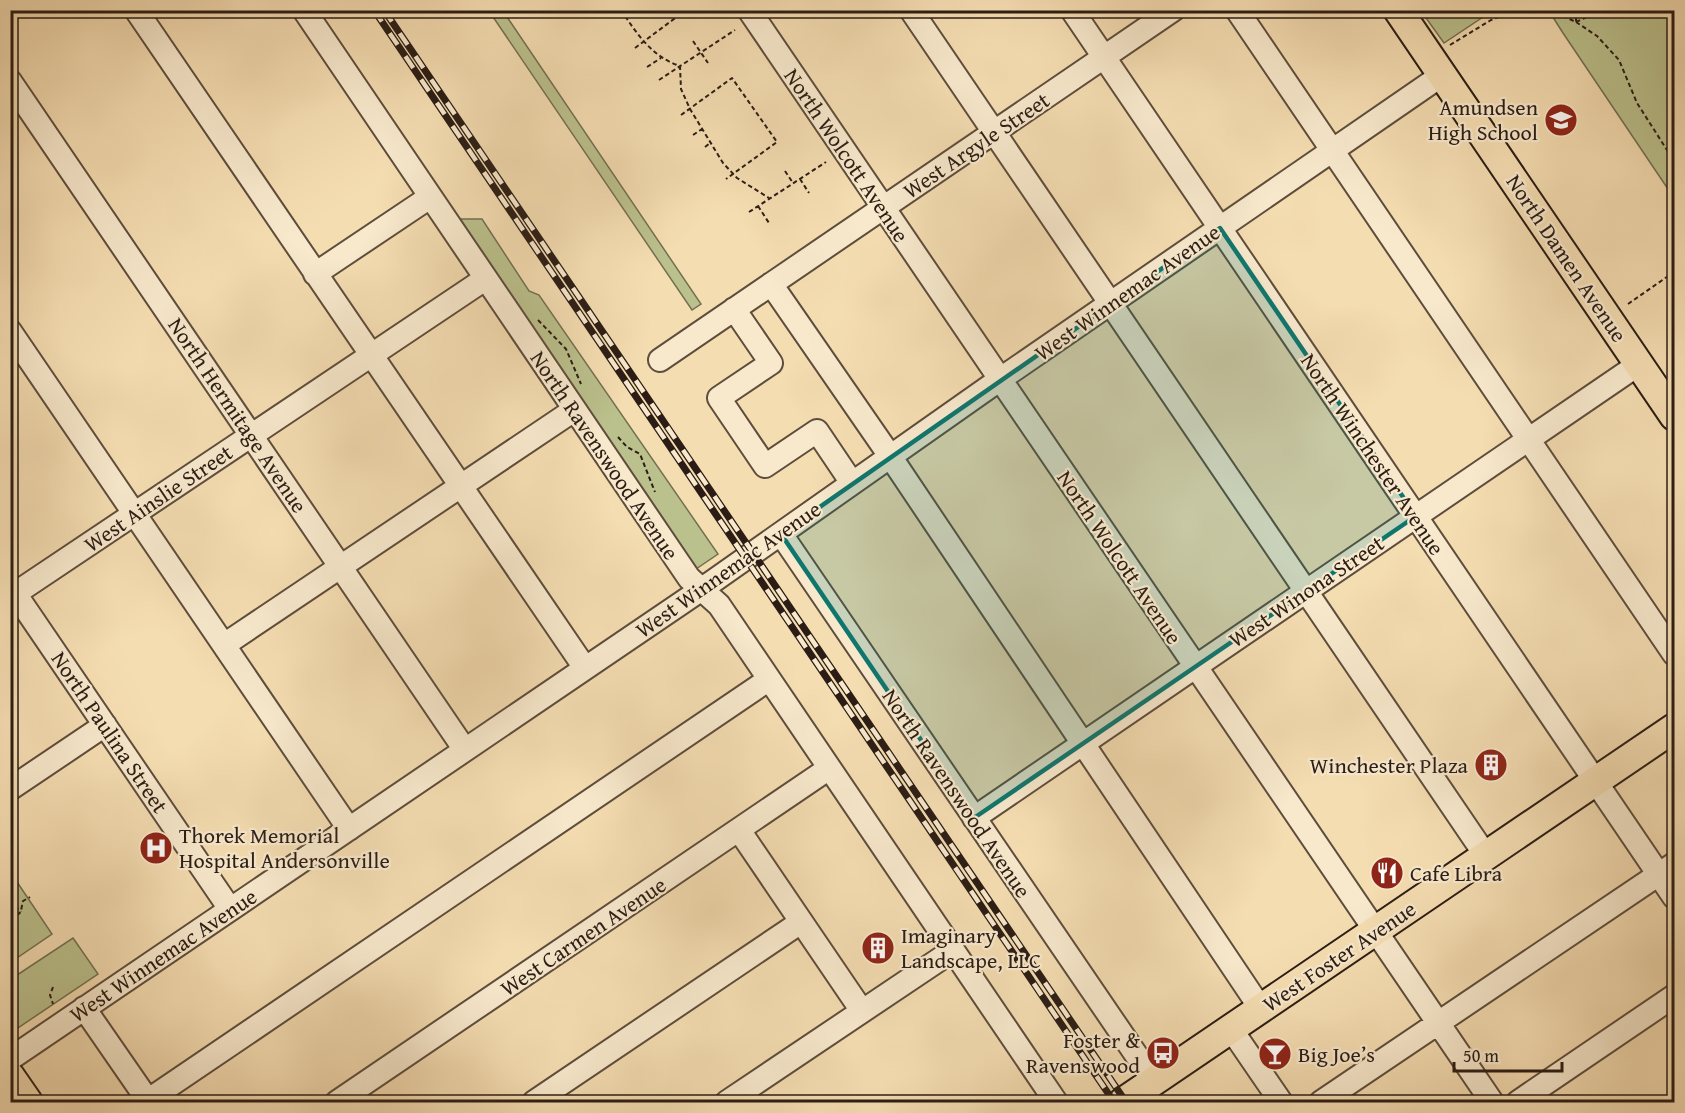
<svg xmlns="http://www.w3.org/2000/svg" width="1685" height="1113" font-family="'Gentium Book Plus',serif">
<rect width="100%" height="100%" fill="#f5ddb2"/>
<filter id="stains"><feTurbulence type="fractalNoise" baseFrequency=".00333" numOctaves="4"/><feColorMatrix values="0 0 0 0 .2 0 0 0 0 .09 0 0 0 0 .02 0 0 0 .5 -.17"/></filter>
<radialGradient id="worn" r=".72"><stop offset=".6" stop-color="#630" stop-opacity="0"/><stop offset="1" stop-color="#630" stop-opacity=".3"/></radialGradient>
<path fill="#bbc18d" stroke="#736f51" stroke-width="1.5" d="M489,11H503L701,304L692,310Z
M1421,11H1492L1444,43Z
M1549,11H1674V198L1563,33Z
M456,219H482L529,291L539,295L718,554L696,569Z
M11,873L52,934L11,962H10Z
M73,938L98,974L12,1032L10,1029L11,979Z"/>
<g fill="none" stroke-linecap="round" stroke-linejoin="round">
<g stroke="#5e4d3c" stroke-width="26">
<path id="minor" d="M136,10L585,668
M304,10L689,578L719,605L1056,1102
M749,10L1492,1102
M911,10L1486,856
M1072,10L1674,897
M1237,10L1674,654
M10,81L465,750
M315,274L430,197
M771,284L890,456L1261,1009
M734,309L771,363L719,398L765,466L817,431L852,483
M10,331L349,829
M660,360L1173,10
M781,534L1154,1081
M10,586L230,909
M10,597L485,279
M224,645L574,410
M10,789L105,725
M974,818L1639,364
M739,830L862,1011
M84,1008L149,1102
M1231,1029L1281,1102
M10,1059L702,589L999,380L1442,75
M147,1101L768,680
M337,1102L828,769
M534,1102L801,922
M727,1102L952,951
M1321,1102L1674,864
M1518,1102L1674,996"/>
</g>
<g stroke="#2b1d15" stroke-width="32">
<path id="major" d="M1398,10L1674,416
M10,1076L28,1102
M1123,1102L1674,728"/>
</g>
<path stroke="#2b1d15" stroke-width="2" stroke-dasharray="4.5 3" stroke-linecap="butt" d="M621,10C637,34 652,57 680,66L681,89L690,109L723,163L737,178L769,198
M1549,10L1576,22V10
M1576,22L1597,36L1619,60L1637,103L1674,161
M1576,22L1602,10
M693,41L708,63
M1450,45L1491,20L1516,10
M635,48L686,10
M647,67L661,58
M659,80L735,30
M681,115L732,78L777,142L726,179
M693,135L702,129
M705,147L710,143
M785,171L793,183
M800,179L809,193
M758,206L769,223
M749,212L826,162
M1628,304L1674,272
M538,320L566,349L581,384
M618,437L627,447L640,454L655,492
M10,901L21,912
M10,918C23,913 20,913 23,901L30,897
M53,987L50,995L53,1004"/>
<use href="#minor" stroke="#f8e9cd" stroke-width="22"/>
<use href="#major" stroke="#f5ddb2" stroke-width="28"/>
<g stroke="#2b1d15" stroke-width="7">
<path id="rail" d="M374,10L1114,1102
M384,10L1126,1102"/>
</g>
<use href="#rail" stroke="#f8e9cd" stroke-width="4.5" stroke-dasharray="14" stroke-linecap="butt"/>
</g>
<path fill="#0f766e" fill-opacity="0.2" stroke="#0f766e" stroke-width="4.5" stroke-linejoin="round" d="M1220,228L1416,516L974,818L781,534Z"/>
<defs>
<g id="school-disc" transform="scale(1.725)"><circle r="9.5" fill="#8f2418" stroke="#f8e9cd"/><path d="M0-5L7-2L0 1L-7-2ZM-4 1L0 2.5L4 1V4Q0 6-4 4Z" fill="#fff"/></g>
<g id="building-disc" transform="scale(1.725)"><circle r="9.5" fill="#8f2418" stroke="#f8e9cd"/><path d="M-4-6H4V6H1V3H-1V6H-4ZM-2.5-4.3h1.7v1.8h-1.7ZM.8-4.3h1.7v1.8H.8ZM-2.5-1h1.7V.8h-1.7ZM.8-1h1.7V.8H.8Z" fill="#fff"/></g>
<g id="hospital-disc" transform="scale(1.725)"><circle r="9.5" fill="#8f2418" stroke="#f8e9cd"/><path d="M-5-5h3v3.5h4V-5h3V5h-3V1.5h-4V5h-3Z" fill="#fff"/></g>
<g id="restaurant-disc" transform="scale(1.725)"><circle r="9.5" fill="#8f2418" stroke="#f8e9cd"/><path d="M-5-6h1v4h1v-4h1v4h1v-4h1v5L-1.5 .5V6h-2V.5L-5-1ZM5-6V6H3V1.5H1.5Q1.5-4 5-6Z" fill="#fff"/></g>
<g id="bus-disc" transform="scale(1.725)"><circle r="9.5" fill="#8f2418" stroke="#f8e9cd"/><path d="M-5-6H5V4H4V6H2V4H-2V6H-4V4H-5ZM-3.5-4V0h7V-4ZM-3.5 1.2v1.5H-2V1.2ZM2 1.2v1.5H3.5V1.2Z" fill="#fff"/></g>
<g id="bar-disc" transform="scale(1.725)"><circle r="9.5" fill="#8f2418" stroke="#f8e9cd"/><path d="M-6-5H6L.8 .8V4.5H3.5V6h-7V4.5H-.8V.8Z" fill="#fff"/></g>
</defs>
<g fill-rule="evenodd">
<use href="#school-disc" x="1561" y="120"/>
<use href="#building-disc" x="1491" y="765"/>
<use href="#hospital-disc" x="156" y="848"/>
<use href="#restaurant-disc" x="1387" y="873"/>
<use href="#building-disc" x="878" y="948"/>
<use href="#bus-disc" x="1163" y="1053"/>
<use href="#bar-disc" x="1275" y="1054"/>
</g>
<g text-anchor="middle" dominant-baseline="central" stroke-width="4.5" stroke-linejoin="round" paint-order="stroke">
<g font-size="22" fill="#2b1d15" stroke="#f8e9cd" text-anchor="start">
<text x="1538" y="107" text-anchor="end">Amundsen<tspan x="1538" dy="25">High School</tspan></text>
<text x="1468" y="765" text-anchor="end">Winchester Plaza</text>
<text x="179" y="835">Thorek Memorial<tspan x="179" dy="25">Hospital Andersonville</tspan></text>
<text x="1410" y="873">Cafe Libra</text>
<text x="901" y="935">Imaginary<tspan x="901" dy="25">Landscape, LLC</tspan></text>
<text x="1140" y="1040" text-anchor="end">Foster &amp;<tspan x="1140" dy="25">Ravenswood</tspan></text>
<text x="1298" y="1054">Big Joe’s</text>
</g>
<g font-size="22" fill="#2b1d15" stroke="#f8e9cd">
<text transform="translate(976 145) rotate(-34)">West Argyle Street</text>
<text transform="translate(847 155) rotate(56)">North Wolcott Avenue</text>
<text transform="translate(1567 258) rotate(56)">North Damen Avenue</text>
<text transform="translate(1127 292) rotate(-35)">West Winnemac Avenue</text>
<text transform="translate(238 415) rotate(56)">North Hermitage Avenue</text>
<text transform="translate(1373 454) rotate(56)">North Winchester Avenue</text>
<text transform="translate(605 455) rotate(56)">North Ravenswood Avenue</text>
<text transform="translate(158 498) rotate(-34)">West Ainslie Street</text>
<text transform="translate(1120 557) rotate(56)">North Wolcott Avenue</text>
<text transform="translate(728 569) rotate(-35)">West Winnemac Avenue</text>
<text transform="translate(1306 591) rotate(-34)">West Winona Street</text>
<text transform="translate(110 732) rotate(56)">North Paulina Street</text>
<text transform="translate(957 793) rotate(56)">North Ravenswood Avenue</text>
<text transform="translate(583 936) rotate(-34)">West Carmen Avenue</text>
<text transform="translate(163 955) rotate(-34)">West Winnemac Avenue</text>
<text transform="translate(1339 956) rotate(-34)">West Foster Avenue</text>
</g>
</g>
<rect width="1685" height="1113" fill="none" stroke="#f5ddb2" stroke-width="36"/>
<rect x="12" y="12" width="1661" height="1089" fill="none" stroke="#2b1d15" stroke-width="3"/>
<rect x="18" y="18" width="1649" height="1077" fill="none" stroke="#2b1d15" stroke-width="1.5"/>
<path d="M1454 1062v9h108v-9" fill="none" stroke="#2b1d15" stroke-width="3"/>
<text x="1463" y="1062" font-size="18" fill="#2b1d15" stroke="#f8e9cd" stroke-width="4.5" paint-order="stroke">50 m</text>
<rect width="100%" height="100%" filter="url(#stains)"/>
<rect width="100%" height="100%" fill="url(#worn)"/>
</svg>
